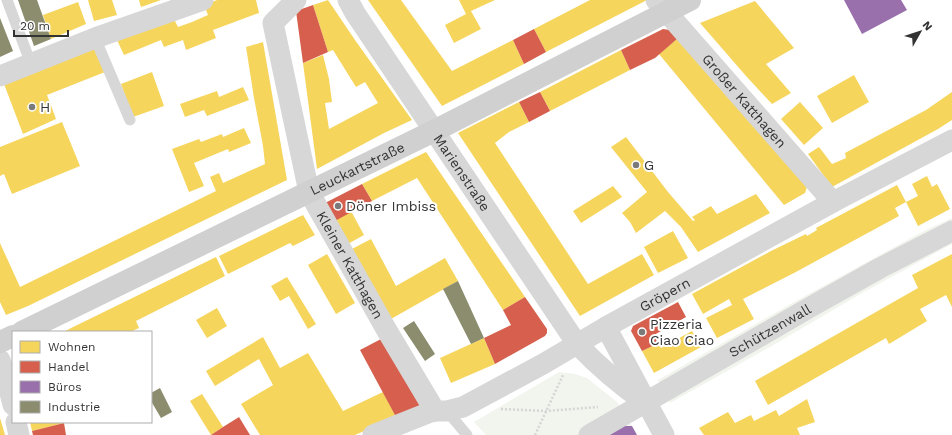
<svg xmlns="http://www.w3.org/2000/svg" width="952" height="435" font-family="'Work Sans',sans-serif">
<rect width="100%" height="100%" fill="#fff"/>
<path fill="#f1f5ed" d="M952,218V244L862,293L770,347L670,403L658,380L796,301L922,232Z
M559,372L575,374L587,378L617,402L632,426H623L600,435H486L474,422Z"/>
<path fill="#f6d55c" d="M88,0H112L117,15L94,21Z
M139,0H161L141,7Z
M217,0H256L259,13L213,30L216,38L186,50L183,40L164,47L161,40L124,55L117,40L173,17L178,27L192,22L208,15L204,5Z
M328,0L355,40L412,120L384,133L317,169L303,63L323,55L329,79L332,102L325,103L329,129L378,103L365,82L356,87L333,50L328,52L313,5Z
M368,0H401L452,71L513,40L524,64L442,106Z
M459,0H495L471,11L481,29L454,43L445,25L466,14Z
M590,0H647L546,52L534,29Z
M755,1L794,48L766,64L791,93L772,104L746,76L700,23Z
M78,2L86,24L51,39L43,15Z
M677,39L807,187L805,193L784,205L659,54Z
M263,42L287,180L28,306L6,315L0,302V243L20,287L216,191L210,177L219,173L223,183L265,164L263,146L254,98L246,47Z
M95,47L105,72L47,95L56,119L23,134L4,84Z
M621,50L630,70L550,111L540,92Z
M152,72L164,106L133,117L121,84Z
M854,75L869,102L832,123L817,96Z
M243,87L249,100L207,116L204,110L185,117L180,104L217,91L219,97Z
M952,92V120L938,129L832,187L808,154L819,147L832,164L846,158L845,153L926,110Z
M519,102L529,122L509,132L495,143L588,284L642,254L654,275L580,316L458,133Z
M800,102L823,128L804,145L781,119Z
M62,122L80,166L12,194L4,174L0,176V147Z
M244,128L251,143L229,152L228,149L194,163L204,186L189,192L172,149L199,139L201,142L222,134L223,137Z
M626,137L668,192L693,221L695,220L692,217L711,206L717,214L756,194L770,213L698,252L681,227L665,211L636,233L630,222L622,213L647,192L611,147Z
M426,152L525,297L503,310L417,178L372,201L362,184Z
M927,176L932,187L937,184L950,209L918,226L906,202L918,196L912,184Z
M897,185L906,202L895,208L899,216L794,273L743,299L754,319L717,338L706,318L732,305L729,299L703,314L692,294L771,251L806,234L807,236L817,230L816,228Z
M613,186L622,197L581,223L573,211Z
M351,211L364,235L346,245L333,222Z
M303,215L315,235L293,246L290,243L228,274L219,256Z
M673,231L688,258L658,273L644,247Z
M371,239L396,286L445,258L458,281L391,319L350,250Z
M327,254L355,303L336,314L308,265Z
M952,254V307L946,295L920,309L927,321L889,344L886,338L768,405L755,381L918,288L912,275Z
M216,257L225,276L136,321L139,328L130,332H63Z
M287,277L316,324L308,329L289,296L280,301L271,286Z
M217,308L227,326L207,338L196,320Z
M692,331L701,347L654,373L642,351L659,343L661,348Z
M263,337L280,368L308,353L343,411L383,392L396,417L355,435H260L241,404L273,385L259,359L215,386L206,371Z
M484,338L495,364L451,383L440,358Z
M202,394L223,427L211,435L190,401Z
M807,399L815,422L797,428L800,435H704L699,428L728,412L735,423L751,415L754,421L776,410L779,416Z
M0,418L3,428L5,435H0Z
M30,422H63L64,423L32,431Z"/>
<path fill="#d6604d" d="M313,5L328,52L303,63L296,11Z
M534,29L546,52L524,64L513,40Z
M663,29L670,30L677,39L655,58L630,70L621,50Z
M540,92L550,111L529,122L519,102Z
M362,184L372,201L333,222L325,203Z
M525,297L547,329V333L545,336L495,364L484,338L511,325L503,310Z
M678,302L686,317L654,335L659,343L642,351L631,331L633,326Z
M381,339L420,406L396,417L360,350Z
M239,417L250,435H211L223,427Z
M64,423L66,435H33L32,431Z"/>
<path fill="#9970ab" d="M844,0H901L907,10L862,34Z
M623,426H632L637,435H608Z"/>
<path fill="#8c8c6e" d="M18,0H37L51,39L34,46Z
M0,18L13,51L0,57Z
M458,281L484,338L471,344L443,289Z
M414,321L435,354L425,361L403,328Z
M160,388L172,412L161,418L151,401V393Z"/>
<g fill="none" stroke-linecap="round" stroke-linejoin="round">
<path stroke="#d6d6d6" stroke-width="2.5" stroke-dasharray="2 2" stroke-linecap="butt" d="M501,409L547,411L598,407
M535,435L563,375"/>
<path stroke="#d7d7d7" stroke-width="11" d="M7,0L31,64
M95,38L130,120
M447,411L467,435"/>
<g stroke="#d7d7d7" stroke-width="21">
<path id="s1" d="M296,0L273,23L309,192L386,329L435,411"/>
<path id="s2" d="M348,0L355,13L577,344C599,367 620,385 646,403"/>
<path id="s3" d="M656,0L833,202"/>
<path d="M0,76L95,38L203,0"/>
<path d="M606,327L664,435"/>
<path d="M0,360L6,377L13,405"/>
<path d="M16,422L19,435"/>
<path id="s4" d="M373,435L428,413L435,411H447L463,407L543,364L606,327L833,202L952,140"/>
<path id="s5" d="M589,435L814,305L880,268L952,231"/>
</g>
<g stroke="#d0d0d0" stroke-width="22">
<path id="s6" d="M22,332L434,131L690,0"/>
<path d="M0,342L13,336"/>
</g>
</g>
<g fill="#7a7a7a" stroke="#fff" stroke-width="1.5">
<circle cx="32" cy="107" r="4"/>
<circle cx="636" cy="165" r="4"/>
<circle cx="338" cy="206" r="4"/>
<circle cx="642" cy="332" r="4"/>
</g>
<g text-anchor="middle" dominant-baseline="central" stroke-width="4" stroke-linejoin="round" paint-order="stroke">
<g font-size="14" fill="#333" stroke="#fff">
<text stroke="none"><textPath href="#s3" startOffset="134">Großer Katthagen</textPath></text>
<text stroke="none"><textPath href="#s6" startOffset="373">Leuckartstraße</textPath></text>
<text stroke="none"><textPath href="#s2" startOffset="207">Marienstraße</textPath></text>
<text stroke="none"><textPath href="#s1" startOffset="289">Kleiner Katthagen</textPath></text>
<text stroke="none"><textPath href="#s4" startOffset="326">Gröpern</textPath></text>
<text stroke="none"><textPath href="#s5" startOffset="209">Schützenwall</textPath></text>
</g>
<g font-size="14" fill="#333" stroke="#fff" text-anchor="start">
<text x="40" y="107">H</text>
<text x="644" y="165">G</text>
<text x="346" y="206">Döner Imbiss</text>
<text x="650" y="324">Pizzeria<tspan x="650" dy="16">Ciao Ciao</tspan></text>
</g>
</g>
<rect x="12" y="331" width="140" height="92" fill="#ffffff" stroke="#adadad"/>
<rect x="20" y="341" width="20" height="12" fill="#f6d55c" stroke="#adadad"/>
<text x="48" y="351" font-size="12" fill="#333333">Wohnen</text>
<rect x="20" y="361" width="20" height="12" fill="#d6604d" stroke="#adadad"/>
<text x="48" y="371" font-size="12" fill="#333333">Handel</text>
<rect x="20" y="381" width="20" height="12" fill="#9970ab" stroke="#adadad"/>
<text x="48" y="391" font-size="12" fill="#333333">Büros</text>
<rect x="20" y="401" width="20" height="12" fill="#8c8c6e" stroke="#adadad"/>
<text x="48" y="411" font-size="12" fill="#333333">Industrie</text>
<g transform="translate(920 32) rotate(51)" stroke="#ffffff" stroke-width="3" paint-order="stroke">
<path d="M0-3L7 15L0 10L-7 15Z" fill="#333333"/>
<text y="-6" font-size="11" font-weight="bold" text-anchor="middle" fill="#333333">N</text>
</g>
<path d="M14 30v6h54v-6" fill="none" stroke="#333333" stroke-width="2"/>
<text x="20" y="30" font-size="12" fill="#333333" stroke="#ffffff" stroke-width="3" paint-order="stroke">20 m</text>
</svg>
